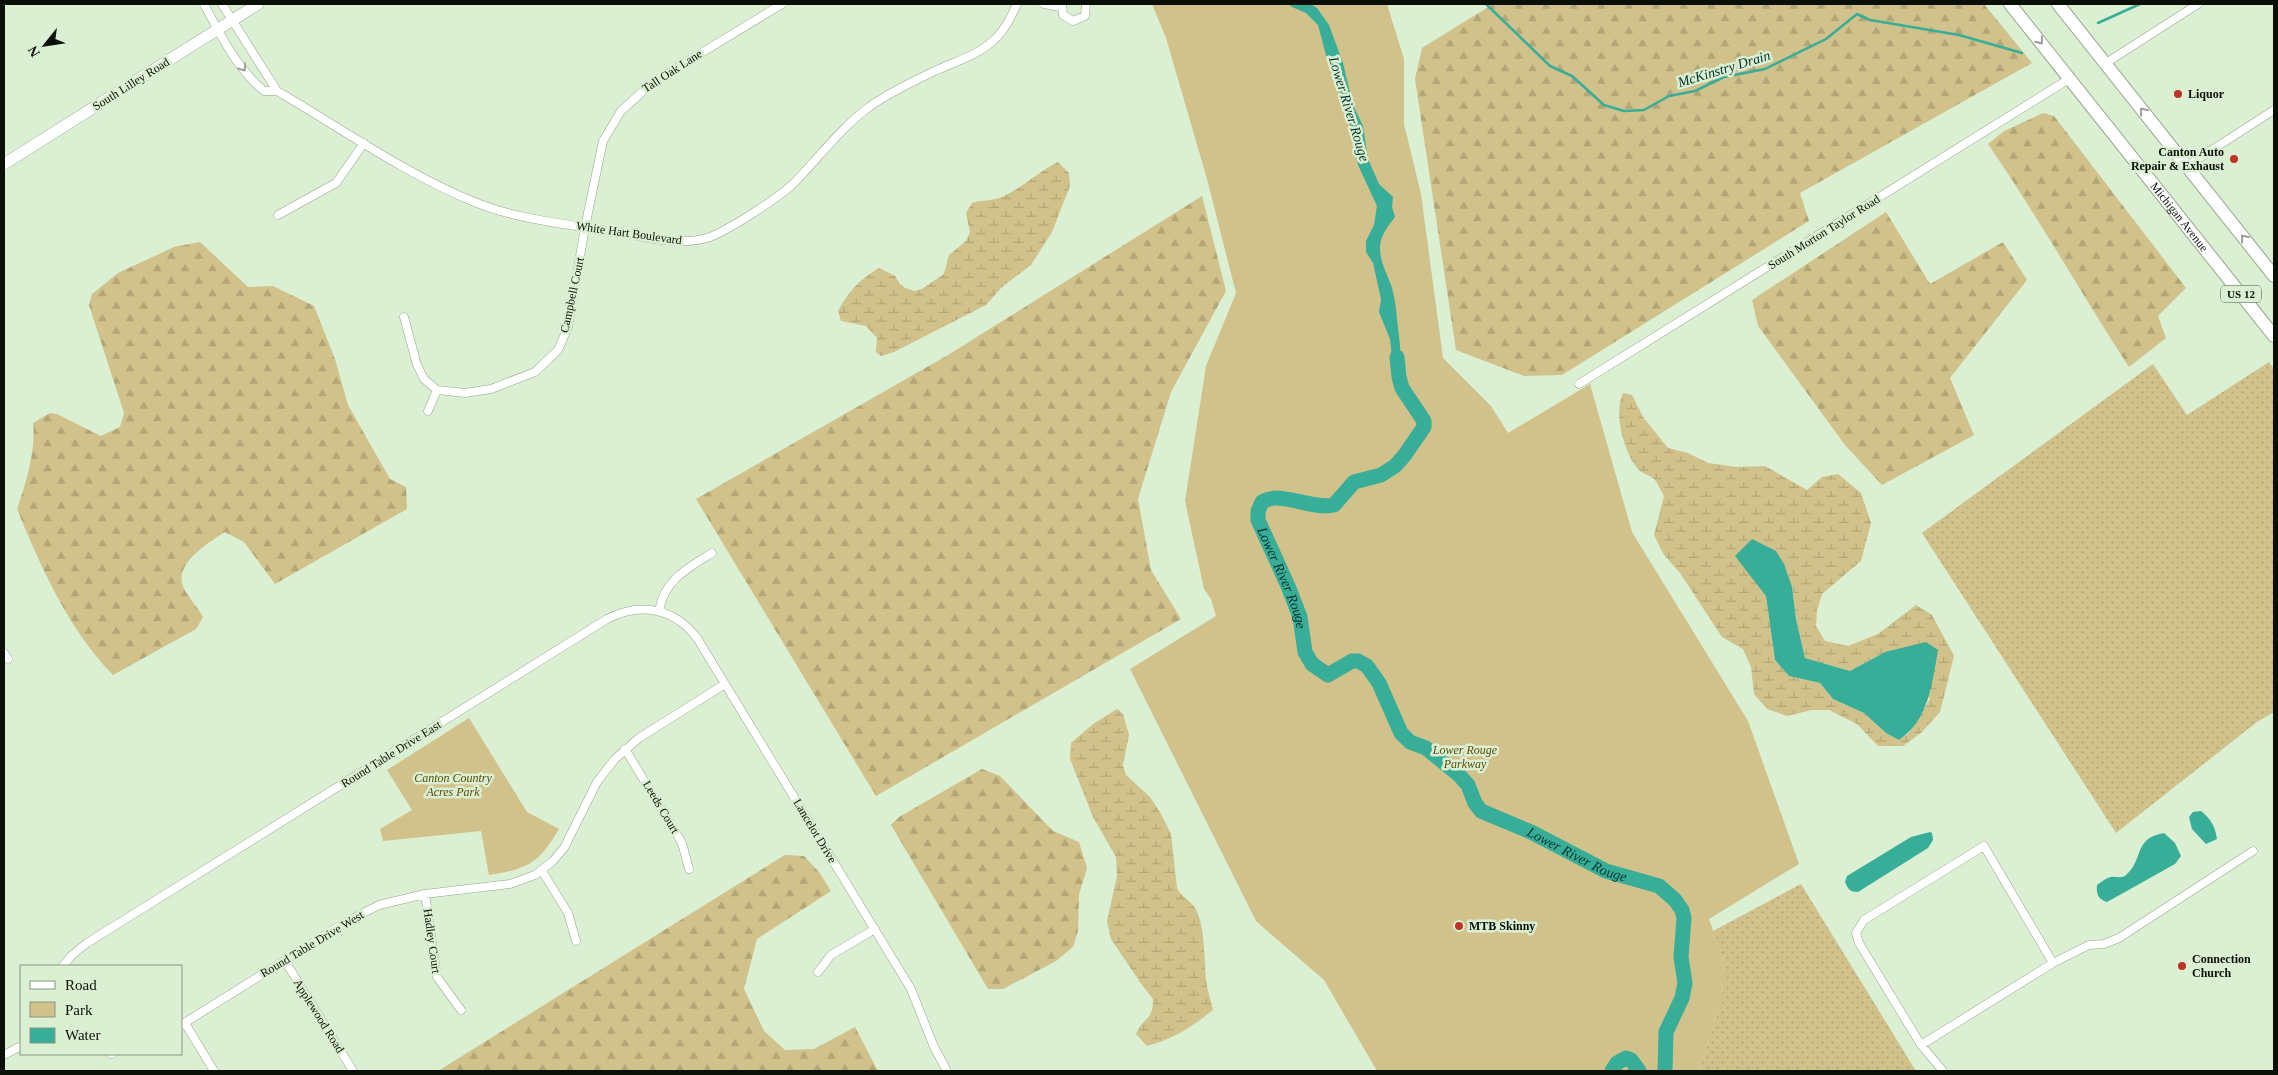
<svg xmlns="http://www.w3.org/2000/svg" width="2278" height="1075" font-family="Georgia,serif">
<defs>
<pattern id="grass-dots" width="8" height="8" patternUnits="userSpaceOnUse" patternTransform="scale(1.25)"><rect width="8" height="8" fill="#d1c18b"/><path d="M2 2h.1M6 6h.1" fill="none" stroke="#b2a576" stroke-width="1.8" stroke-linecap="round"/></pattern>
<pattern id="forest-firs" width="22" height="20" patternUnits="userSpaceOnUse" patternTransform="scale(1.25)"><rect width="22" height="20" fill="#d1c18b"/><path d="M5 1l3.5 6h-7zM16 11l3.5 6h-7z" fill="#b2a576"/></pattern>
<pattern id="wetland-marsh" width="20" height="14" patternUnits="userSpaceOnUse" patternTransform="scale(1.25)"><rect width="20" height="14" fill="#d1c18b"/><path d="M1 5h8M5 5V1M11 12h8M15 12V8" fill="none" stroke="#b2a576"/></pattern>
</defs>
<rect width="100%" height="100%" fill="#dbefd2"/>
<path fill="url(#grass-dots)" d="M2269,362L2274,369V712L2257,722L2116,833L1922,533L2153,364L2187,415Z
M1801,884L1916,1071H1699L1722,998L1724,961L1713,931Z"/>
<path fill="url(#forest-firs)" d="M1493,4H1984L2032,63L1800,193L1809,221L1562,375L1524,376L1456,350L1415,79L1422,48Z
M2043,113L2054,116L2186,288L2158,316L2166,338L2129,367C2081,293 2038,217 1988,144L2004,131Z
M1202,196L1226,291L1171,392L1138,499L1151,570L1181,619L876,796L696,499L948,355Z
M1886,212L1930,284L2003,242L2027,280L1950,378L1974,435L1882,485L1845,445L1758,326L1752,300Z
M200,242L248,287L273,286L314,306L335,359L348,405L390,479L406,487L407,509L275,584L244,542L225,532C210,542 177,561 182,583C184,593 198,607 203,617L196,629L113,675C68,629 41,567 17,509C26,483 36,451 33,423L50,413L57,414L101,436L120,427L124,413L89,305L92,294L118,273L174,247Z
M982,769L1000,776L1053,831L1079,842L1087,868L1079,895L1078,931L1073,947L1056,961L1003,989H988L891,825L899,817Z
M785,855L804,856L819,872L831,891L757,939L744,989L764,1031L785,1050L814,1049L855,1027L878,1071H438Z"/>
<path fill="url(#wetland-marsh)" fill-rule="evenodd" d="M1058,162L1069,173L1070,186L1052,232L1031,265L1002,287L986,305L894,352L881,356L876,352L877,338L866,326L841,321L838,311C849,291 859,280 879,268L895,276L900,284L905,288L915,291L922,289L944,274L949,255L966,241L970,232L966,213L972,203C982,200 992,201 1002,197C1022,188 1038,172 1058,162Z
M1623,393L1632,395L1643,417L1668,448L1688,453L1708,463L1737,467L1765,466L1807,490L1822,477L1838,474L1861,493L1871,523L1861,561L1822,594L1817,610L1816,626L1825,641L1848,646L1878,634L1916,605L1932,615L1954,656L1940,712L1922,732L1903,746H1878L1857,724L1829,710H1812L1787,716L1767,709L1754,694L1751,667L1743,649L1722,637L1680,573L1664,555L1654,535L1664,496C1661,491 1658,483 1654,479C1650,475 1644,474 1640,471C1624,455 1613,413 1623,393ZM1792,587L1796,619L1805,658L1850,671L1885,652L1930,699L1909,733L1899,740L1886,733L1864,713L1833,699L1820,683L1789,676L1775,660L1766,596Z
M1117,709L1123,714L1129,735L1123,765L1126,775L1150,797L1161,814L1171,834L1177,888C1183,900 1193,900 1198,914C1204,929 1205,963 1206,980C1207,990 1211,1000 1213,1010C1192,1027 1173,1039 1147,1046L1136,1034C1143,1017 1153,1022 1153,999L1142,985L1111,939L1107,921L1117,876L1116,857L1093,817L1070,759L1071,743L1093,724Z"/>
<path fill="#d1c18b" d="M1152,4H1387L1404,59V124L1421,194L1443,358L1491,406L1508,433L1590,384L1632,532L1748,721L1799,864L1709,919L1724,961L1722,998L1699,1071H1377L1324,980L1256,921L1130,669L1216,616L1211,599L1204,589L1185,501L1206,366L1236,293L1207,179L1166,38Z
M469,718L527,812L559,829C539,863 528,869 489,875L481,831L383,841L380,829L412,810L387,770Z"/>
<path fill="#38ad98" d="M1289,4H1311L1317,8L1329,25L1343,63L1353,105L1363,126L1368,159L1379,184L1393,197L1392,207L1395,217C1388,226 1380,236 1380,248C1380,263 1388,275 1392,288C1395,299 1396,308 1397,319C1399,340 1403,356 1399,377L1393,366L1390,339L1379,312L1381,299L1373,263L1366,252V241L1374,225L1377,206L1358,165L1349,119L1334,72L1326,55L1318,25L1306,13L1292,7Z
M1752,539L1776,551L1784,564L1792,587L1796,619L1805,658L1850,671L1885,652L1926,642L1938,650C1932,683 1929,720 1899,740L1886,733L1864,713L1833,699L1820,683L1789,676L1775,660L1766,596L1735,556Z
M2201,811C2211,819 2215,826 2217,839L2206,844L2192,829L2189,817L2193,812Z
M1930,832L1932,833L1933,840L1928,848L1858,892C1850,892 1848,889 1845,882L1847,876L1911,837Z
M2164,833L2175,843L2181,856L2175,864L2107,902C2098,899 2096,894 2097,885C2101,882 2106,878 2111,877C2116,876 2122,879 2126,875C2144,860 2133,838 2164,833Z"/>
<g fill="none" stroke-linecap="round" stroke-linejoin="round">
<path stroke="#38ad98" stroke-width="2.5" d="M1486,4L1550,66L1572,76L1604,105L1624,111L1644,110L1669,96L1695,91L1724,77L1765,69L1826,39L1857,14L1870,20L1959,35L2022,53
M2098,23L2140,4"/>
<g stroke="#38ad98" stroke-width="15">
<path id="s1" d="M1397,357L1399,377L1402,388L1424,421V427L1404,456L1395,466L1381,475L1354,482L1334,505C1310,510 1281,490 1262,502L1258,511V520L1288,586L1300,617L1305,652L1312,664L1328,675L1352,661H1358L1367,666L1379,683L1401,733L1410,742L1426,748L1459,775L1468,785L1475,803L1481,811L1531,832L1606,871L1659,886L1675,900L1682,910L1684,918L1681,957L1685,983L1682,998L1666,1032L1665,1071"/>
<path d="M1612,1071L1617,1063L1626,1058L1631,1060L1639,1071"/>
</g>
<g stroke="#94a78c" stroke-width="9">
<path id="street" d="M204,4C220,34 237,69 264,91H277C341,128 404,173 472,201C517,220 568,224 616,232C645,237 681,247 710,237C730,229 782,196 796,181C820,156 841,128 869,107C890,92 914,81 937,70C957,61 978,55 994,40C1005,30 1011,17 1017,4
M222,4L277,91
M1044,4L1061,7
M1062,4L1063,15L1073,21L1085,16L1086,4
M2106,63L2198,4
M2187,166L2274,110
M278,215L336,183L364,143
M404,317L417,365L424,379L437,390L465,393L491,389L535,372L558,350L568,327L585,227L603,141L621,111L652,83L782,4
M1579,384L2069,79
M428,411L437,390
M659,611C664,580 688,568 712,553
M4,653L8,659
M625,749L682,843L689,869
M542,871L568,913L576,941
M425,894L437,977L461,1010
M285,961L353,1071
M63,966L71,956L87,943L607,619C641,602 674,608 697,638L911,989L934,1047L947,1071
M818,972L831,955L875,929
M185,1023L214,1071
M181,1025L346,922L379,905L425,894L510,884L535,875L553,861L564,848L597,782L615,759L639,738L725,684
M1921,1045L2053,963
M111,1054H112
M4,1055L21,1046
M1943,1071L1921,1045L1859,943L1856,933L1864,920L1984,846L2053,963L2089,945L2104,944L2119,938L2253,851"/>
</g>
<g stroke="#94a78c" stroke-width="12">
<path id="secondary" d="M4,164L258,4"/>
</g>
<g stroke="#94a78c" stroke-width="14">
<g id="primary">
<path id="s2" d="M2010,4L2274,336"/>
<path d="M2058,4L2274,276"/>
</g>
</g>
<use href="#street" stroke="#fff" stroke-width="8"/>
<use href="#secondary" stroke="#fff" stroke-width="11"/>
<use href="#primary" stroke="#fff" stroke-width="12"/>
</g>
<defs><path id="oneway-chevron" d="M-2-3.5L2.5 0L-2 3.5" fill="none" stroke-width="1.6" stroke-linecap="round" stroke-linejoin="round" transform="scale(1.25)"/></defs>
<g stroke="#9d9f9c">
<use href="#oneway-chevron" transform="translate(2040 41) rotate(52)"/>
<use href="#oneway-chevron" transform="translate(243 68) rotate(55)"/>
<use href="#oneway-chevron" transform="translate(2143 111) rotate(-128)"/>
<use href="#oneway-chevron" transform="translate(2244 238) rotate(-129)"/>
</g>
<g fill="#c03228" stroke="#dbefd2" stroke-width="2">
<circle cx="2178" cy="94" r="5"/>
<circle cx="2234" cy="159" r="5"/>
<circle cx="1459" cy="926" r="5"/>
<circle cx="2182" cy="966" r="5"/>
</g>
<g text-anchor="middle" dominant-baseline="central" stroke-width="5" stroke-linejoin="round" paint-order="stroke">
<rect fill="#dbefd2" stroke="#495344" stroke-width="1" x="2221" y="285.5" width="40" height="17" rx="4"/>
<g font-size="11" font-weight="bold" fill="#0a1007">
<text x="2241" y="294">US 12</text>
</g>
<g font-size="12" fill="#0a1007" stroke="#dbefd2">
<text transform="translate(672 71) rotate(-33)">Tall Oak Lane</text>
<text transform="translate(131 84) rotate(-32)">South Lilley Road</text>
<text stroke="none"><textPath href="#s2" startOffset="272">Michigan Avenue</textPath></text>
<text transform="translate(1824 232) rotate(-32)">South Morton Taylor Road</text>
<text transform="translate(629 233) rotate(8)">White Hart Boulevard</text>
<text transform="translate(572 295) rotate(-78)">Campbell Court</text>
<text transform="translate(391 754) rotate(-32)">Round Table Drive East</text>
<text transform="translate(661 807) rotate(59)">Leeds Court</text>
<text transform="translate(815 831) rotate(59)">Lancelot Drive</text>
<text transform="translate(432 941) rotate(82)">Hadley Court</text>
<text transform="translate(312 944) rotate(-31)">Round Table Drive West</text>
<text transform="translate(319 1016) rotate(58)">Applewood Road</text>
</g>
<g font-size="12" font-weight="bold" fill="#0a1007" stroke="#dbefd2" text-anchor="start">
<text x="2188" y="94">Liquor</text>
<text x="2224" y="152" text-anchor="end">Canton Auto<tspan x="2224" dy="14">Repair &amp; Exhaust</tspan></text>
<text x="1469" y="926">MTB Skinny</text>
<text x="2192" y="959">Connection<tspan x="2192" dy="14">Church</tspan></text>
</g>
<g font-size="12" font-style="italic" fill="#5c4b06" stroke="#dbefd2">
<text x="1465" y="750">Lower Rouge<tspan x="1465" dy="14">Parkway</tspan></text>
<text x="453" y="778">Canton Country<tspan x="453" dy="14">Acres Park</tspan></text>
</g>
<g font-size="14" font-style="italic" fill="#00342c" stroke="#dbefd2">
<text transform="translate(1724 69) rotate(-17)">McKinstry Drain</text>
<text transform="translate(1349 109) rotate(73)">Lower River Rouge</text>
<text stroke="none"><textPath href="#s1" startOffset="356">Lower River Rouge</textPath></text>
<text stroke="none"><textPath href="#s1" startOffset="808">Lower River Rouge</textPath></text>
</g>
</g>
<rect width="2278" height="1075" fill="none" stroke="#0a1007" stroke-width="10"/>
<rect x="20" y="965" width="162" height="90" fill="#dbefd2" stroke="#879681"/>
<rect x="30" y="981" width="25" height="8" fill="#ffffff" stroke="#879681"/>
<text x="65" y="990" font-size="15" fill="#0a1007">Road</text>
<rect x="30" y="1002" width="25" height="15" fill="#d1c18b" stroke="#879681"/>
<text x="65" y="1015" font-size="15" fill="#0a1007">Park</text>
<rect x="30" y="1028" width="25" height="15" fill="#38ad98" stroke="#879681"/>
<text x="65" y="1040" font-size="15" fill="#0a1007">Water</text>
<g transform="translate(45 45) rotate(240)" stroke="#dbefd2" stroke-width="4" paint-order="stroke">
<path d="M0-4L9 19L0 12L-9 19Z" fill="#0a1007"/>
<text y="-8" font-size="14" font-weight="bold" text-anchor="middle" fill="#0a1007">N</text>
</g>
</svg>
